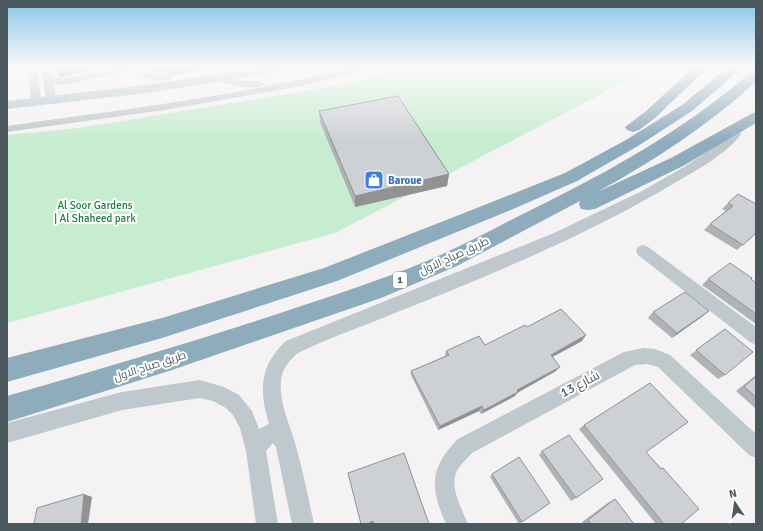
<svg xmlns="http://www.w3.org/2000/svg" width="763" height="531" font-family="Signika,Cairo,sans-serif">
<rect width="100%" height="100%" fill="#f4f2f3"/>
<path fill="#c6edcf" d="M400,67H653L335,233L7,323V135L79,128L347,84Z"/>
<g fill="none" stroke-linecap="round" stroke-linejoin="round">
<path fill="#bfc8cd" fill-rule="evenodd" d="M28,67H38L41,102L40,104L36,105L31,102Z
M46,67L50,68L53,76L61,79L119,67H145L151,73L171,76L173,78C168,83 150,80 144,76C141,74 138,72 136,69L70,84L61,85L54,83L56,101L51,104L46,101L42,70Z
M353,67H370L369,69L302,86L164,110L7,132V126C123,110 239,96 353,67Z
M221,76L244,81H260L265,84C257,92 228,84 218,81L216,79L218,77Z
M734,127L738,128L741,134C726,155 695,171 673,184C582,238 483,278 385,317C356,329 326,339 298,353C289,361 282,368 281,381C279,403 289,422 295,443C303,470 308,497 314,524H292L276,447L273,443L266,451L278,524H256L246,451L240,428L233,415L226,408L213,401L200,398L122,410L7,443V423L122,392L200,380L224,387L239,395L252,411L259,429L269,424C259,391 259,366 286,341L554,233L642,191L684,167L725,140L729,134L728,130L730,128Z
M643,245L648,247L756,327V345L750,342L638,255L636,251L638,247Z
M643,348L655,349L670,355L756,434V458L749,455L658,367L647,364L635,365L472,453C467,459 459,465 456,473C450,489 462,509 468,524H446C430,488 429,468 458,439L624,352Z"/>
<path fill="#b5c6ce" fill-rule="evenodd" d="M263,67H292L286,71L146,93L7,109V101L146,85Z"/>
<path fill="#8facbc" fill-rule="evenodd" d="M694,67H708L655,118L639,130L633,132L627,130L625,127L645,112Z
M728,67H743L692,111L638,146L577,181L506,212L337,281L162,338L7,382V358L162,318L324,268L492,202L565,173L626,140L682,105Z
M756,71V82C708,125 654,161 597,192L671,158L751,114L756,112V123L683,166L595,209L588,210L581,209L579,204L580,201L457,266L381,298L169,371L7,422V396C91,372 175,347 259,320C316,301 374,283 429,260C465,245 498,226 533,209C612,170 684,130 751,72Z"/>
</g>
<path fill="#b0b3b6" d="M150,67H217L172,75L152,72Z
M319,111L449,174L447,186L355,207L320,122Z
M738,194L752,237L737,250L704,230L710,224L726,211L722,209L728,203Z
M708,279H751L756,283V324L702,285Z
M653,312L703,316L672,338L648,318Z
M527,327L582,341L552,357L556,371L517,393L515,396L481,414L479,411L438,430L411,375V371L445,356L446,351L485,345Z
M725,329V375L718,379L690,355Z
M756,375V409L736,391Z
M584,425L646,452L661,468H663L681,524H656L579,429Z
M542,451L576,498L571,501L539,455Z
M492,474L522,522L519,524L490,477Z
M615,499L634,524H584L582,522L609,502Z"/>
<path fill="#909294" d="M58,67H105L60,77L54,68Z
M169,67H217L172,75Z
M449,174L447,186L355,207V196Z
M709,311L703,316L672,338L677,333Z
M586,335L582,341L547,360L551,355Z
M560,367L556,371L517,393L515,396L481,414L484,410L517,390Z
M482,406L479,411L438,430L440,426Z
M84,494L92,497L88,524H81Z
M373,521L374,523L372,524H367Z"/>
<path fill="#cdd0d4" stroke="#909294" d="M398,96L449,174L355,196L319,111Z
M738,194L756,204V233L743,245L710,224L733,206L728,203Z
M730,263L752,278L751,279L756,283V314L708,279Z
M685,292L709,311L677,333L653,312Z
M561,309L586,335L551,355L560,367L517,390L518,392L484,410L482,406L440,426L411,371L449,355L446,351L479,336L485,345L525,325L527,327Z
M725,329L753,352L725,375L696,350Z
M756,376V397L744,387Z
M650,383L688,422L646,452L661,469L663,468L699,509L681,524H664L584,425Z
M569,435L603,479L576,498L542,451Z
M404,453L429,524H374L373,521L367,524H361L348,473Z
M519,457L550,503L522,522L492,474Z
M84,494L81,524H34L37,508Z
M615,499L634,524H591L588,520Z"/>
<linearGradient id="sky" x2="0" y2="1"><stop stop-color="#87c6e7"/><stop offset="0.47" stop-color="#faf9fa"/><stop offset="1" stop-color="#faf9fa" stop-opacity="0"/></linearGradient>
<rect width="763" height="142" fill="url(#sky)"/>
<defs>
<g id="shop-square" transform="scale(1)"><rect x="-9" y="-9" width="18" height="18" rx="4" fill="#3f7fe0" stroke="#fff"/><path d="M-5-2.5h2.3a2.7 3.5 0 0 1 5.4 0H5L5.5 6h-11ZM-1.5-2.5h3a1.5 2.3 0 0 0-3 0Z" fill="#fff"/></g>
</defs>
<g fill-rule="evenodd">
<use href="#shop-square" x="374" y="180"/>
</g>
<g text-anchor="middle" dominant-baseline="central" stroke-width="4" stroke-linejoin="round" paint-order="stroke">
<rect fill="#fff" stroke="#818a8e" stroke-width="1" x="393" y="272" width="14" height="16" rx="3"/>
<g font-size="10" font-weight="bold" fill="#4b585e">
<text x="400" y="280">1</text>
</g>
<g font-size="11" font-weight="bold" fill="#366cbe" stroke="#fff" text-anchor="start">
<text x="388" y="180">Baroue</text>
</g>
<g font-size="11" fill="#207b3f" stroke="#fff">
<text x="95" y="205">Al Soor Gardens<tspan x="95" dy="13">| Al Shaheed park</tspan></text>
</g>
<g font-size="11" fill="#4b585e" stroke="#fff">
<text transform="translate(454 256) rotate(-25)">طريق صباح الاول</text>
<text transform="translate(150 366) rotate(-18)">طريق صباح الاول</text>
</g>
<g font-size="13" fill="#4b585e" stroke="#fff">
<text transform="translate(580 384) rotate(-28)">شارع 13</text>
</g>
</g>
<rect width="763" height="531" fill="none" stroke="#4b585e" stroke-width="16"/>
<g transform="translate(735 503) rotate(347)" stroke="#ffffff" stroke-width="3" paint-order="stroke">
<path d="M0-3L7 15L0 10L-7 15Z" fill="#4b585e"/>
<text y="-6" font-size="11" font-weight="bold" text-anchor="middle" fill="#4b585e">N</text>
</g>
</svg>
